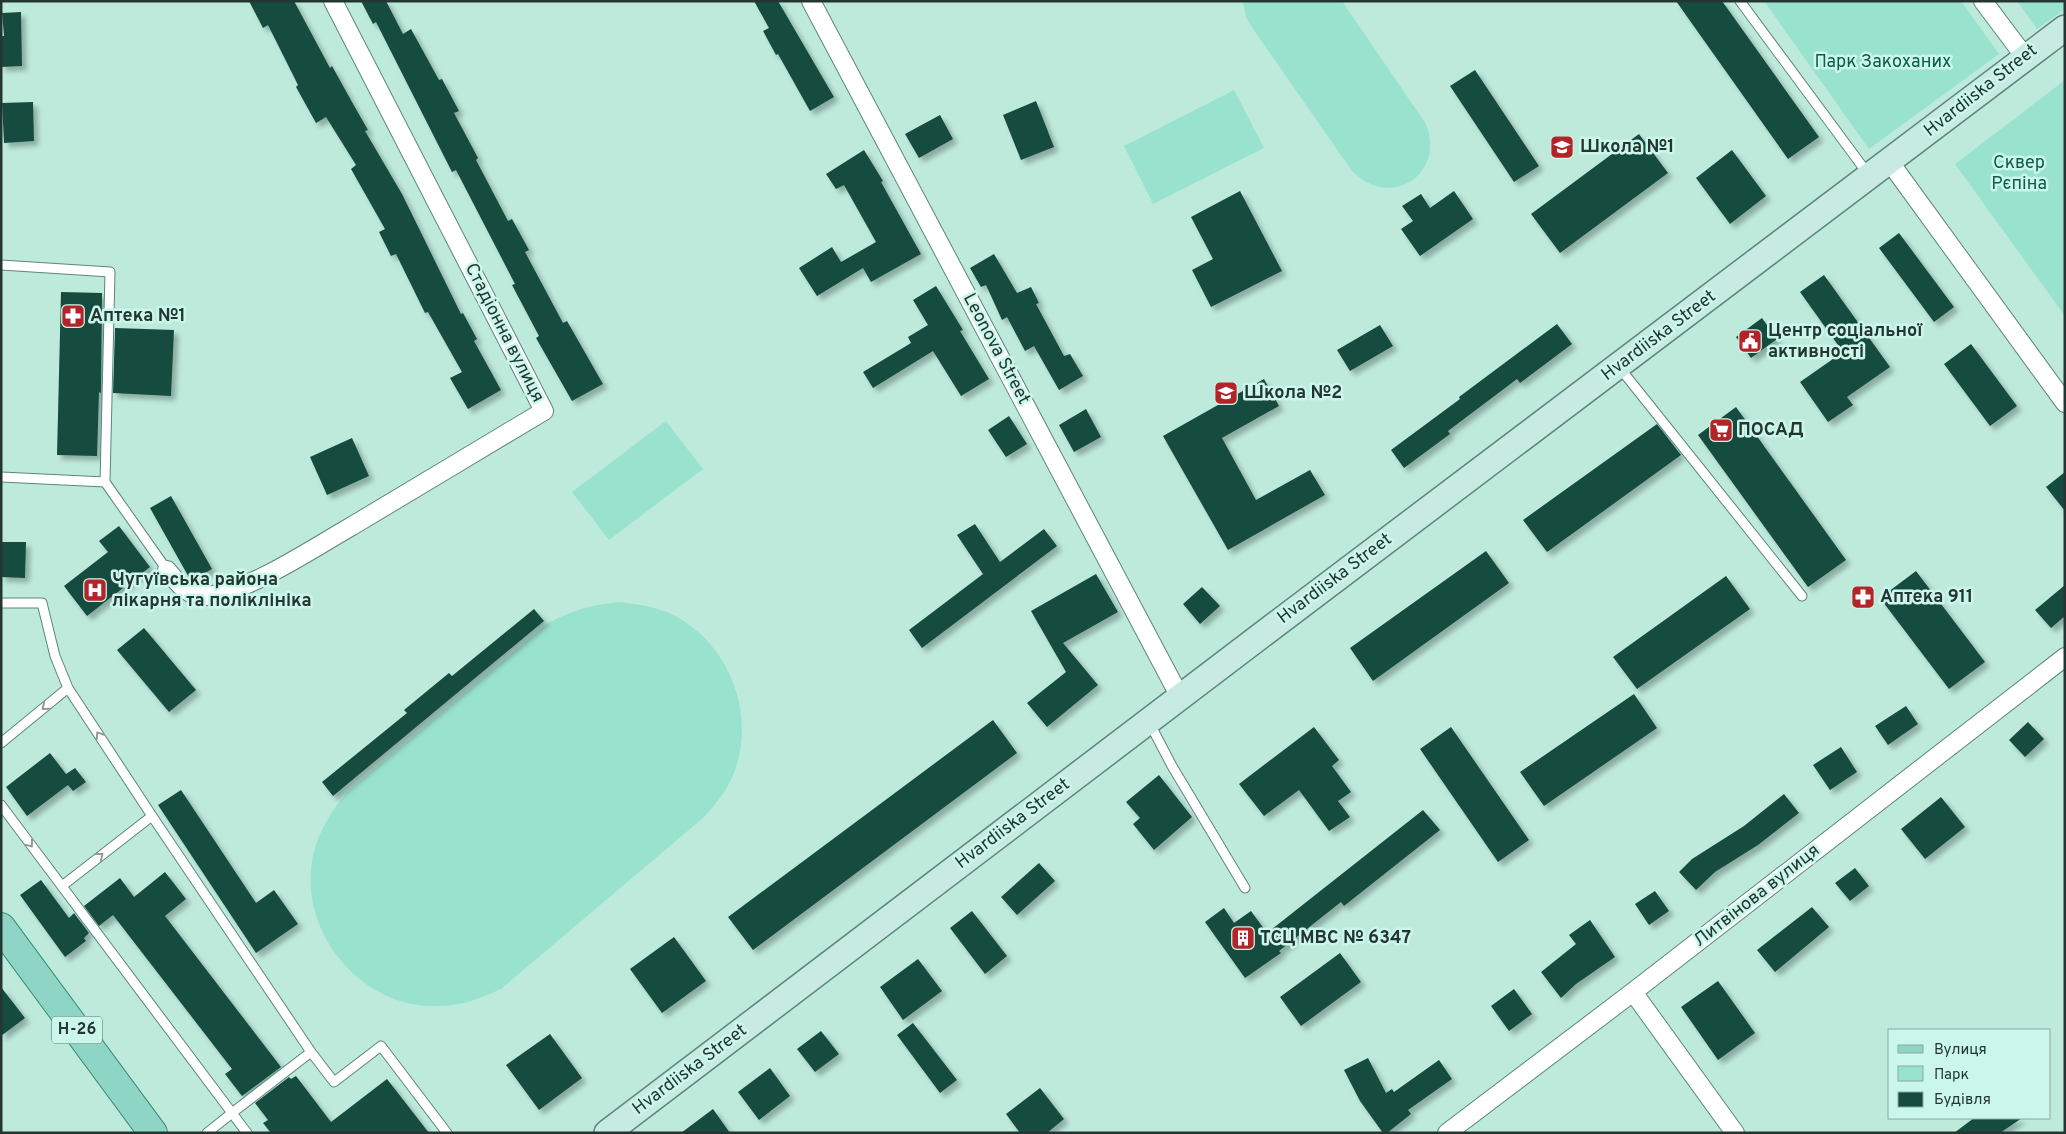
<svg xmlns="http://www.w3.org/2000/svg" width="2066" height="1134" font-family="Overpass,sans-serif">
<defs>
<filter id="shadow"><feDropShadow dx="4.5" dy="4.5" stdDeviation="2.5" flood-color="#0004"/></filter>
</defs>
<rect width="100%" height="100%" fill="#beeadc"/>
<path fill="#99e2ce" d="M1243,1H1342L1426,124C1446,175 1390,210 1352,171L1251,26L1246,17Z
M1764,1H1961L1999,54L1869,149Z
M2017,1H2065V9L2037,29Z
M2065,80V316L1955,164Z
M1234,90L1264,148L1153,204L1124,146Z
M666,421L703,469L609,540L572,492Z
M619,602C635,604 651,606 667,612C729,639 759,716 732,778C725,793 714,806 703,818L501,989C481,998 462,1006 439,1006C359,1010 292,925 315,848C322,826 333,809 347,792L548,623C573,610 591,605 619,602Z"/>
<path fill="#164b3f" filter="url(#shadow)" d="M249,1H294L330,68L332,66L352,102L368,130L365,131L402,194L461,314L463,313L477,339L474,341L501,390L468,409L450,378L462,372L428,312L425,313L396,254L391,256L379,232L385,229L351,169L356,165L326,117L316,123L296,87L298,85L268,25L263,28Z
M361,1H386L403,34L411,29L439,80L442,79L459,111L454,113L478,158L476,160L508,221L512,219L529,250L525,252L563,323L567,321L603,384L572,401L536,338L539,336L512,285L515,284L456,170L452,172L376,22L373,24Z
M754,1H778L834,97L810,111L778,54L776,55L763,31L769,28Z
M1676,1H1722L1819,137L1788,159Z
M21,12L22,66L1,67V36H4L2,13Z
M1475,70L1539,166L1514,182L1450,86Z
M1036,101L1054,147L1021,160L1003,115Z
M33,102L34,141L4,143L2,103Z
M940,115L953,139L919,158L905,134Z
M1639,134L1668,173L1560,253L1531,214Z
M864,150L883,181L881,182L921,254L871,282L863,268L817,296L799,268L832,247L841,262L876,242L844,185L836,189L826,174Z
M1732,150L1766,196L1730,224L1696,178Z
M1240,191L1282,271L1211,307L1192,270L1213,259L1191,217Z
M1454,191L1473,219L1420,256L1401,229L1413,221L1402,206L1421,194L1430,208Z
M1899,233L1954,307L1934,322L1879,248Z
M994,254L1017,293L1031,287L1039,303L1036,304L1064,356L1070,354L1083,376L1059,390L1034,346L1025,351L1007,317L1002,320L986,285L981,287L970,268Z
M1824,275L1890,367L1847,397L1853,405L1828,422L1800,382L1843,352L1800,292Z
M936,286L963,330L960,331L989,379L961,396L933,351L873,388L863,372L911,343L908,337L928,325L913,300Z
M61,292L102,293L101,393L99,392L97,456L57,455Z
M1762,318L1777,339L1751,358L1736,337Z
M1557,324L1572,344L1520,383L1517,379L1448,431L1450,434L1404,468L1391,450L1460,399L1459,397Z
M1380,325L1393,346L1350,371L1337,350Z
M115,328L174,330L171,396L113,393Z
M1971,344L2017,406L1990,426L1944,364Z
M1264,379L1279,406L1222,438L1256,500L1310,470L1325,495L1228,550L1163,436Z
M1736,407L1846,560L1808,587L1698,435Z
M1086,409L1101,437L1074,452L1059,425Z
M1009,416L1027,444L1006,457L988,430Z
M1657,424L1681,455L1547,552L1523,520Z
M352,438L369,476L327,495L310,457Z
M2065,472V511L2046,487Z
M171,496L212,569L191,581L150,508Z
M975,524L1000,562L1044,529L1057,546L922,648L909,630L983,574L957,535Z
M119,526L150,567L87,616L64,586L108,552L99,541Z
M1,542H26L25,578L1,577Z
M1486,551L1509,583L1373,681L1350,648Z
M1916,571L1985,662L1949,689L1880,598Z
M1096,574L1118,612L1063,643L1098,685L1047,727L1027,703L1066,672L1031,611Z
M1726,576L1750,609L1637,689L1613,657Z
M2065,585V616L2051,628L2035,610Z
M1202,587L1220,606L1200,624L1183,604Z
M534,609L544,621L333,796L322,782L407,713L404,710L449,673L452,676Z
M144,628L196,690L169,712L117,650Z
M1634,694L1657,728L1544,806L1520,772Z
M1906,706L1918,724L1888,745L1875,726Z
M993,720L1017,753L753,950L728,917Z
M2028,722L2044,739L2025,757L2009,740Z
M1314,727L1339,760L1332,766L1351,792L1338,801L1350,817L1329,831L1299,790L1264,816L1239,784Z
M1451,727L1529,840L1498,862L1420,749Z
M1841,747L1857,772L1830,790L1813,765Z
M50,753L66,774L75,768L86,782L73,791L68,785L27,816L6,787Z
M1159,775L1192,817L1154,850L1133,824L1140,818L1126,802Z
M181,790L256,903L274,890L298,924L256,953L158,805Z
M1784,794L1799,813L1758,845L1715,872L1696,890L1679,872L1692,859L1744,826Z
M1941,797L1965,827L1925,859L1901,829Z
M1423,810L1440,830L1344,906L1341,902L1279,951L1281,953L1245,978L1205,922L1224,908L1234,923L1251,911L1267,933Z
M1039,863L1055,881L1017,915L1001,897Z
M1855,868L1869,886L1850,901L1835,883Z
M165,872L186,899L165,916L281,1067L242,1096L225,1074L232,1069L113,915L99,926L84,906L120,878L134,897Z
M41,880L69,918L74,913L89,933L84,938L86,941L65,957L20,895Z
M1655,891L1669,911L1649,925L1635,904Z
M1812,907L1829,927L1775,972L1757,950Z
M972,911L1007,956L985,974L950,928Z
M1590,920L1615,957L1576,984L1561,998L1541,972L1576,944L1569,935Z
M674,937L706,981L662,1013L630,969Z
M1340,953L1361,982L1301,1026L1280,997Z
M918,959L942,991L903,1020L880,987Z
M1718,981L1755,1033L1718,1060L1681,1007Z
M1,987L25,1018L1,1036Z
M1514,989L1532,1014L1509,1031L1491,1006Z
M913,1023L957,1080L940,1093L897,1035Z
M821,1031L839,1054L815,1072L797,1049Z
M550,1034L582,1078L539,1110L506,1065Z
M1368,1058L1386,1093L1392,1089L1394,1092L1439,1060L1452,1079L1408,1110L1411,1114L1387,1133H1383L1360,1101L1344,1070Z
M770,1068L790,1096L759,1120L738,1092Z
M296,1076L331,1122L387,1079L429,1133H271L263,1123L268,1120L255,1103L289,1077L291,1079Z
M1040,1088L1064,1119L1047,1133H1020L1006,1114Z
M713,1109L730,1133H681Z
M1974,1118H2022L2000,1133H1954Z"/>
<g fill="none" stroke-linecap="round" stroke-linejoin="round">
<g stroke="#5d867b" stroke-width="11">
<path id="lane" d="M1740,1L1868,174
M1,265L110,272L105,482
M1619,367L1802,596
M1,477L105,482L167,570
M1,603H42L55,656L68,688L152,816L62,886
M1149,722L1172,766L1245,888
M1,743L68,688
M1,805L232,1113L207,1133
M152,816L311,1052L232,1113L247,1133
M311,1052L334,1082L381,1046L447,1133"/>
</g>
<g stroke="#5d867b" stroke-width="20">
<path id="street" d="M811,1L1180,697
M1983,1L2025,57
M1889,161L2065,403
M167,570C178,583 187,597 206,596C247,593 315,547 352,526C416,488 480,449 544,411L333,1
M1633,992L1735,1133
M1447,1133L1633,992L2065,657"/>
</g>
<g stroke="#5d867b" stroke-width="28">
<path id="secondary" d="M607,1133L1275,625L2065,28"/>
</g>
<g stroke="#388b78" stroke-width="30">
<path id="primary" d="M1,927L153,1133"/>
</g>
<use href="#lane" stroke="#fff" stroke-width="9"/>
<use href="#street" stroke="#fff" stroke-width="18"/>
<use href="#secondary" stroke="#c7eae2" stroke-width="25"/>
<use href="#primary" stroke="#8ed5c5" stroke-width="28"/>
</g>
<defs><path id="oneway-chevron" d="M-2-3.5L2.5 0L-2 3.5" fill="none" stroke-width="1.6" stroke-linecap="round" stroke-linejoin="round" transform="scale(1.25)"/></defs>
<g stroke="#929a98">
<use href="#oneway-chevron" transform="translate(45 707) rotate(141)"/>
<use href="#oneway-chevron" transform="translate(99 735) rotate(-123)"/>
<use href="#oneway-chevron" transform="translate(30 844) rotate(53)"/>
<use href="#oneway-chevron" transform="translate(100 856) rotate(-38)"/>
</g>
<defs>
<g id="school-square" transform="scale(1.25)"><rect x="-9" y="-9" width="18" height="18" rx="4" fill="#b42328" stroke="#cbf7ea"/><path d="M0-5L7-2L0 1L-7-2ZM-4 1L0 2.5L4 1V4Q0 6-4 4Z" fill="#fff"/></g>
<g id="pharmacy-square" transform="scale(1.25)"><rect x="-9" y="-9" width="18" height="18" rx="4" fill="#b42328" stroke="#cbf7ea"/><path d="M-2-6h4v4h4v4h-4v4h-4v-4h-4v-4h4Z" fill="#fff"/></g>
<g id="civic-square" transform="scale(1.25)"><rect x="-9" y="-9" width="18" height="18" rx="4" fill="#b42328" stroke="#cbf7ea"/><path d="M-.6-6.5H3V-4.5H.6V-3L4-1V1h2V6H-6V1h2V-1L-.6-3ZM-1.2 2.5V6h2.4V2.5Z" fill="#fff"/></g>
<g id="supermarket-square" transform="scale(1.25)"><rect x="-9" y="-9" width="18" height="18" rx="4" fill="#b42328" stroke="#cbf7ea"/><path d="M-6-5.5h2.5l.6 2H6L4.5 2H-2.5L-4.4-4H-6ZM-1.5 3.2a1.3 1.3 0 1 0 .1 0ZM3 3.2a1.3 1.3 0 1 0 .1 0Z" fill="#fff"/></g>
<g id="hospital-square" transform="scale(1.25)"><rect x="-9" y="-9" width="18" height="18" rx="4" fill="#b42328" stroke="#cbf7ea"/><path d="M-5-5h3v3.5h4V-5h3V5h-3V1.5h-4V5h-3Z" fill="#fff"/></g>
<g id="building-square" transform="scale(1.25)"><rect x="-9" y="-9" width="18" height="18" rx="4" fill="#b42328" stroke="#cbf7ea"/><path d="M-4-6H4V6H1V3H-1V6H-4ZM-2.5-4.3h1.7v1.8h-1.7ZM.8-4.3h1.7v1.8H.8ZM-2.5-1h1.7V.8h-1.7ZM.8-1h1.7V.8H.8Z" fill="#fff"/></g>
</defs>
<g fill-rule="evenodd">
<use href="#school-square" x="1562" y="147"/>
<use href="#pharmacy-square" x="73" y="316"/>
<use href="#civic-square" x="1750" y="341"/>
<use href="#school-square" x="1226" y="393"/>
<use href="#supermarket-square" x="1721" y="430"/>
<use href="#hospital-square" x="95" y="590"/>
<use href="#pharmacy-square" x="1863" y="597"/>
<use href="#building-square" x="1243" y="938"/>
</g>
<g text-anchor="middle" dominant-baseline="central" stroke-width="5" stroke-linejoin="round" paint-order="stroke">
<rect fill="#cbf7ea" stroke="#567068" stroke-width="1" x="52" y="1016.5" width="50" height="27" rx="4"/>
<g font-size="16" font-weight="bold" fill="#243631">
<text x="77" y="1030">Н-26</text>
</g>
<g font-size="18" fill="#0a5d4d" stroke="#cbf7ea">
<text x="1883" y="62">Парк Закоханих</text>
<text x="2019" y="163">Сквер<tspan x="2019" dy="21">Рєпіна</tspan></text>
</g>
<g font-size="18" fill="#243631" stroke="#cbf7ea">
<text transform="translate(1981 91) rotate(-38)">Hvardiiska Street</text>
<text transform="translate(504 333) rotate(63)">Стадіонна вулиця</text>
<text transform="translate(1659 336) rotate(-37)">Hvardiiska Street</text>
<text transform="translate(996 349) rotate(62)">Leonova Street</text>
<text transform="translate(1335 579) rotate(-37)">Hvardiiska Street</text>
<text transform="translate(1013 824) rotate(-37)">Hvardiiska Street</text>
<text transform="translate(1757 896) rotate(-38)">Литвінова вулиця</text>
<text transform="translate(690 1070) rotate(-37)">Hvardiiska Street</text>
</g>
<g font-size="18" font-weight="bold" fill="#243631" stroke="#cbf7ea" text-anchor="start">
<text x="1580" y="147">Школа №1</text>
<text x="90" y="316">Аптека №1</text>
<text x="1768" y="331">Центр соціальної<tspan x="1768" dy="21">активності</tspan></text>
<text x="1244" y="393">Школа №2</text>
<text x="1738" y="430">ПОСАД</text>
<text x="112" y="580">Чугуївська района<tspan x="112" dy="21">лікарня та поліклініка</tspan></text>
<text x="1880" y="597">Аптека 911</text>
<text x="1260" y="938">ТСЦ МВС № 6347</text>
</g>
</g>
<rect width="2066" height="1134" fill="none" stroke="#243631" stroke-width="5"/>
<rect x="1888" y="1029" width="162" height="90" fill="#cbf7ea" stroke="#88aaa0"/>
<rect x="1898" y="1045" width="25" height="8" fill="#8ed5c5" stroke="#88aaa0"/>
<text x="1934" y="1054" font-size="15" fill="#243631">Вулиця</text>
<rect x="1898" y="1066" width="25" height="15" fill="#99e2ce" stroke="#88aaa0"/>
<text x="1934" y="1079" font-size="15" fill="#243631">Парк</text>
<rect x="1898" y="1092" width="25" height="15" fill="#164b3f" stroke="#88aaa0"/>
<text x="1934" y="1104" font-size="15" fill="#243631">Будівля</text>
</svg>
